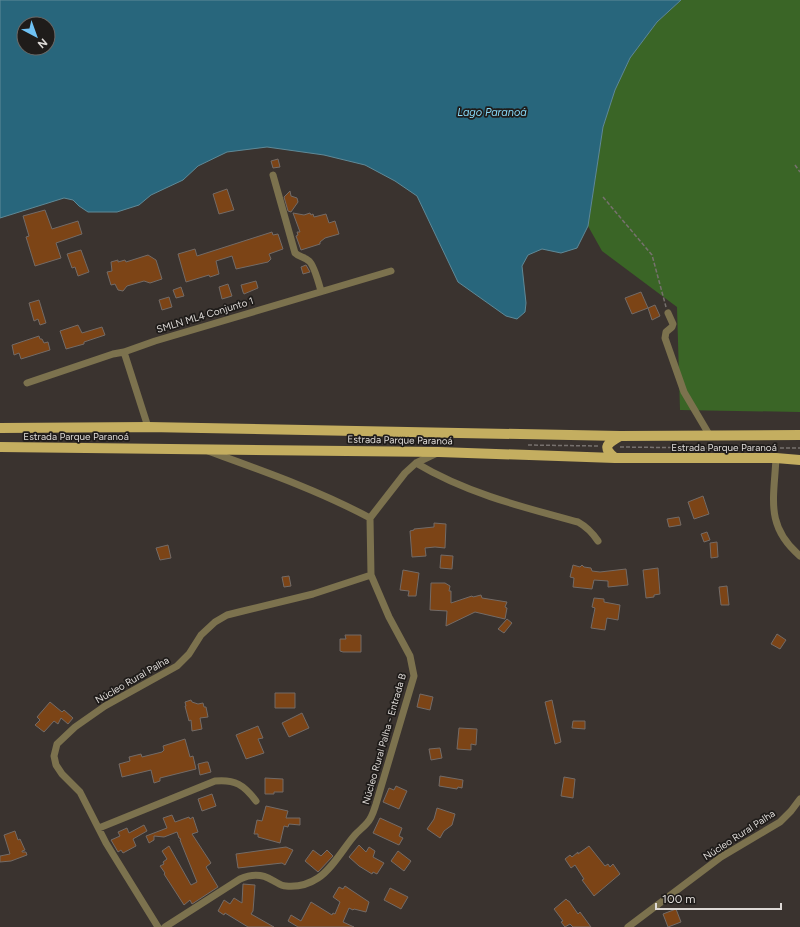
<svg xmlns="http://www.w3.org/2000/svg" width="800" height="927" font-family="Figtree,sans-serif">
<rect width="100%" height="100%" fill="#3a332f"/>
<path fill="#3a6526" d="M681,0H800V412L680,410L677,307L602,251L588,226L603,127L615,90L630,58L657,22Z"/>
<path fill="#28667c" stroke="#5f8997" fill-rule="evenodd" d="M0,0H681L657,22L630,58L615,90L603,127L588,226L577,248L561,253L542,249L528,255L522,266L526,303L525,312L517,319L506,316L458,282L417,196L395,181L365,165L324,155L267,147L227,152L198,166L183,180L151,195L139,205L117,212H88L79,206L73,200L64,198L0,218ZM24,24H48V48H24Z"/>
<path fill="#7c4416" stroke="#736b67" d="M278,159L280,167L273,168L271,161Z
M227,189L234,210L219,214L213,194Z
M290,191L291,196L297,198L298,202L291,212L288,211L284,197Z
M45,210L52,229L78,221L82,234L56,243L61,258L35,266L26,237L29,236L23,216Z
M293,213L304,215L310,213L311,215L313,214L314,217L326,214L329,223L335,221L339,234L325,238L320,242V244L301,250L296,236L298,235L297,232H300Z
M272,232L273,235L278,234L283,249L269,254L271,259L268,262L236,269L232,256L216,261L219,274L210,277L209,275L186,282L178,254L195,249L197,256Z
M81,250L89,272L78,276L75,267L72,268L67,254Z
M148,255L156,260L162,279L150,283L144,281L127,286L123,291L118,290L115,284L111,285L107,272L112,271L111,262L118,260V262L125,260L126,262Z
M306,265L310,272L303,274L301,267Z
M256,281L258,288L244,294L243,292L241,285Z
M228,284L232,296L222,299L219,287Z
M181,287L184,296L176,298L173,290Z
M641,292L648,308L655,305L660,316L652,320L648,308L632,314L625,298Z
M169,297L172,307L162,310L159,300Z
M39,300L46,323L40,325L38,319L34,321L29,303Z
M78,325L82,333L102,327L105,335L84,342V344L66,349L60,331Z
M39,336L40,339H42L44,343L48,342L50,350L21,359L19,353L14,355L12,345Z
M703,496L709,514L694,519L688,502Z
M679,517L681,525L669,527L667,519Z
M434,523L446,524L445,548L435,547L425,548L426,556L412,557L410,531L414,530V529L434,527Z
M707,532L710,540L704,542L701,534Z
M717,542L718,557L711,558L710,543Z
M168,545L171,558L160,560L156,548Z
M441,555L453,556L452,569L440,568Z
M573,565L580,567L582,565L584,567L591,568L592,571L600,572L626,569L628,585L608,587V581L594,580L592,589L573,587L574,578L570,577Z
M658,568L660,594L654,595V597L646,598L643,570Z
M403,570L419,573L416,596H408L409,591L400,590Z
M289,576L291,586L284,587L282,577Z
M431,583H445L450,586L449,591H451V603L472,596L473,597L481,595L482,598L507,602L505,607L507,608L505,619L475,612L446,626L447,611L430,610Z
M727,586L729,605H721L719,587Z
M594,598L604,599V602L620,605L618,620L607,618L605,630L591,628L595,608L592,607Z
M507,619L512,623L504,633L498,629Z
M777,634L786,640L780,649L771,644Z
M345,635H361V652H343L340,651V639H346Z
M275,693H295V708H275Z
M420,694L433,697L430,710L417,707Z
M191,700L192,702L198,704L203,703L204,707H206L208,717L200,718L202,729L192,731L191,720L189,721L185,706H186L185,702Z
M552,700L561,742L555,744L545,702Z
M50,702L62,712L64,710L73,718L68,724L61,718L58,724L54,721L44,732L35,725L40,720L37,717Z
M302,713L309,728L289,737L282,723Z
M573,721H585V729L572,728Z
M258,726L263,738L258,739L264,753L246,759L236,735Z
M459,728L477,729L476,745L471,744V750L457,749Z
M185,739L190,757L193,756L196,769L160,778V781L154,783L151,770L122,777L119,764L130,761L129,757L141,754L142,757L162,752L164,750L163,746Z
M440,748L442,758L431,760L429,749Z
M206,762H208L211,772L200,775L198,764Z
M440,776L463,780L462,788L458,787L457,789L439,786Z
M564,777L575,779L573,798L561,796Z
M265,778L283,779V792H274V794H265Z
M396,786L407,791L399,809L383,802L389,788L394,790Z
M212,794L216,806L202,811L198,799Z
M266,806L288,811L286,818H300V825L289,824L288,827L284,826L280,843L258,837V834H254L257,820L262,821Z
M437,808L455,814L452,825L444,831L440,838L427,829L434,819Z
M172,815L175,822L189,817L190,819L193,817L198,832L192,834L211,863L206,867L218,887L192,904L190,900L184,905L164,874L165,873L160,866L164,864L163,862L167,859L162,851L169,846L191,885L197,882L180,840L181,839L179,838L177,832L164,837L154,836V840L149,843L146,836L167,828L163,818Z
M380,818L402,828L399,836L403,838L399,845L373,833Z
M144,825L147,831L133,839L136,846L123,853L121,850L118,852L111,840L120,836L118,832L127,828L129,833Z
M15,831L18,840L20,839L25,850L22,851V852H26L27,855L11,861L0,862V856L10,854L4,835Z
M359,845L366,852L369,847L375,851L373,857L384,863L377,874L373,872L372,874L359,866L349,857Z
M589,846L605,866L608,864L610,867L613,864L620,874L594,896L582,880L584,879L575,865L571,868L565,859L570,855L572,857L578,852V854Z
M286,847L293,850L285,865L282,863L238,868L236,854Z
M313,850L321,856L327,850L333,856L318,872L305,861Z
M398,851L411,861L404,871L391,861Z
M243,884L255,885L253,911L251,914L274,927H248L225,913L224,915L218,911L224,900L230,904L234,898L242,903Z
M345,886L369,902L366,912L354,909L353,910L349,908L343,922L354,927H298L288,921L291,915L301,921L311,902L332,915L333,913L335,914L340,902L333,897L339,887L343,889Z
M390,888L408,897L401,909L384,900Z
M566,899L568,901H569L578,914L580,912L591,927H573L570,924L565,927L561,922L563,921L554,909Z
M676,909L681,922L668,927L663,914Z"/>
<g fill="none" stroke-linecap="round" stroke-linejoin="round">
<path stroke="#77716e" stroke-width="1.5" stroke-dasharray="4 2" stroke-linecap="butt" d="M795,165L800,172
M603,197L652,255L666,307
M528,445L598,446
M620,447L708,448
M780,448H800"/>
<path stroke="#7c724e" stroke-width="7" d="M273,175L295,253C299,257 305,257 309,261C314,265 319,284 321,291
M668,313L673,324L672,327L666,332L665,338L684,392L710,436
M124,352L148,427
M27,383L113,354L124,352L155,341L391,271
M208,451C263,471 318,490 370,518
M776,458C774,499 765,526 800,556
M416,463C466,493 522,507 578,522C587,527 592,532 598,541
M99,828L215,781C235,779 244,785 256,801
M158,927L106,843L80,792L62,774L56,765L54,756L57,744L75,727L105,706L177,666L189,654L201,635L215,622L227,615L243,611L313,594L371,575
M165,927L240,879C251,874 261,873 272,880C277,882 280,886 286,886C297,887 309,884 318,878C332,869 343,849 354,836C358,831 363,828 367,823C372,818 374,810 376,804L414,676L410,656L389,617L371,575L370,518L405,473L416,463L437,453
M628,927L721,857L780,822L791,811L800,799"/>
<path stroke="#c4ae60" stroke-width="10" d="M0,428L148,427L620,436L800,435
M0,447L439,452L615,458H776L800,460
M615,458C601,447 608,443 620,436"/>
</g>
<g text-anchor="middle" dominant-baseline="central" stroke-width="3.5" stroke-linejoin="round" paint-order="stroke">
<g font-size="10" fill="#dedad7" stroke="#1f1c1a">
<text transform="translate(205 315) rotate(-17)">SMLN ML4 Conjunto 1</text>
<text x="76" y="436">Estrada Parque Paranoá</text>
<text transform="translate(400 440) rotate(1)">Estrada Parque Paranoá</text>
<text x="724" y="447">Estrada Parque Paranoá</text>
<text transform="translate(132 680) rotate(-30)">Núcleo Rural Palha</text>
<text transform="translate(384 739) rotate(-74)">Núcleo Rural Palha - Entrada B</text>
<text transform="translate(739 835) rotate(-33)">Núcleo Rural Palha</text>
</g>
<g font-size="11" font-style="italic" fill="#88d9f8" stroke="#1f1c1a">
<text x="492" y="112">Lago Paranoá</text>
</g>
</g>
<g transform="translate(36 36) rotate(139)"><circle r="19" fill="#1f1c1a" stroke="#6b6866"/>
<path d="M0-3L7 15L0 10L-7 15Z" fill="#6fc2f4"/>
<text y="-6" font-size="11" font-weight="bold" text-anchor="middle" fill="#dedad7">N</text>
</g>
<path d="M656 903v6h125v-6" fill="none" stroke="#dedad7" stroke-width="2"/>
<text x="662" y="903" font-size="12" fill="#dedad7" stroke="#1f1c1a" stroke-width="3" paint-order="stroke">100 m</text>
</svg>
